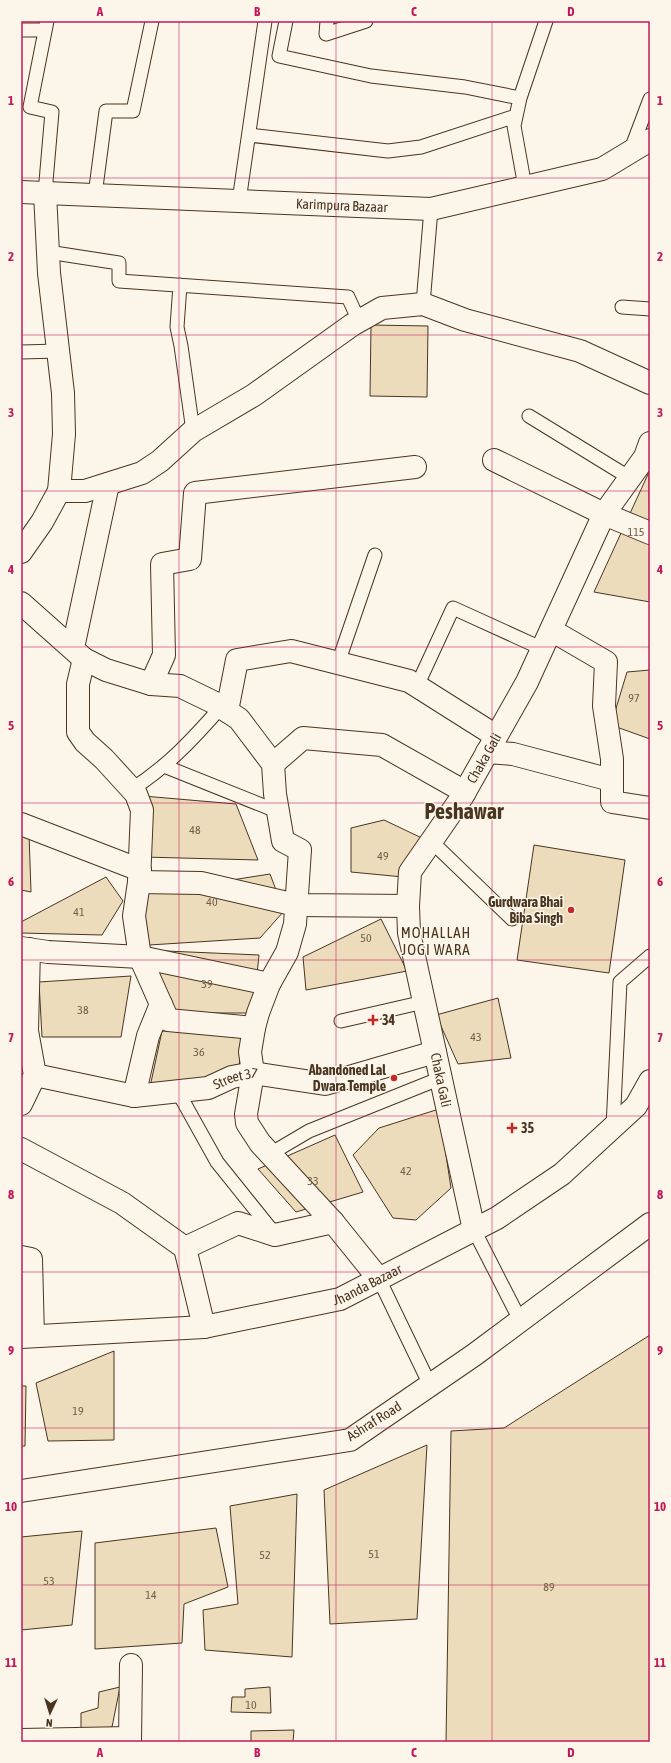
<svg xmlns="http://www.w3.org/2000/svg" width="671" height="1763" font-family="'Asap Condensed',sans-serif">
<rect width="100%" height="100%" fill="#fbf6e9"/>
<path fill="#ecdcbc" stroke="#4a3520" d="M371,325L428,326L427,397L370,396Z
M649,472L650,602L594,592Z
M650,670V739L611,725L627,672Z
M143,796L236,804L258,860L143,857Z
M384,820L426,840L403,877L351,872V828Z
M21,833L29,834L31,892L21,890Z
M534,845L625,860L609,973L517,960Z
M270,874L284,911L260,938L149,945L142,894Z
M106,877L123,901L102,935L21,933V922Z
M381,919L407,971L306,990L303,957Z
M143,950L259,955L253,1013H171Z
M131,976L121,1037H42L39,982Z
M498,998L511,1058L458,1064L436,1015Z
M162,1031L245,1032L238,1071L201,1082L150,1087Z
M439,1109L451,1188L416,1220L393,1218L353,1155L379,1128Z
M335,1135L363,1192L296,1212L258,1169Z
M650,1335V1742H446L451,1431L504,1428Z
M114,1351V1440L48,1441L36,1383Z
M21,1386H26L25,1446H21Z
M427,1445L417,1619L330,1624L324,1490Z
M297,1494L292,1657L205,1650L203,1610L238,1604L230,1506Z
M216,1528L228,1587L184,1604L182,1643L95,1649V1543Z
M82,1531L72,1625L21,1630V1537Z
M120,1687L112,1727L81,1732V1713L98,1708L99,1692Z
M270,1687L271,1713L231,1712L232,1697H245V1689Z
M294,1730L293,1742H251V1731Z"/>
<g fill="none" stroke-linecap="round" stroke-linejoin="round">
<g stroke="#4a3520" stroke-width="15">
<path id="service" d="M286,21L279,56L371,76L465,87L520,98
M327,21L326,34L366,21
M21,30H45
M249,135L388,151L421,147L516,116
M630,152L650,99
M525,187L514,126L520,98L546,21
M45,193L52,112L30,107L47,21
M95,195L106,111H133L152,21
M239,201L265,21
M48,252L119,263V281L348,297L359,321
M180,285L177,327L181,346L193,431
M423,304L431,209
M622,307L650,309
M21,352L58,351
M529,416L630,478
M338,663L375,555
M417,686L453,608L543,649
M164,766L279,812
M132,789C167,767 194,738 221,707
M431,841L512,919
M341,1021L424,1002
M178,1092L217,1162L274,1233
M613,1127L620,982L650,956
M270,1154L309,1131L441,1078
M474,1230L520,1320
M379,1279L430,1385"/>
</g>
<g stroke="#4a3520" stroke-width="24">
<g id="minor">
<path id="s1" d="M21,192L431,209L602,169L650,140"/>
<path d="M494,460L604,514L650,533"/>
<path d="M59,491H85L142,473L160,461L193,431L254,395L352,325L382,308L423,304L465,320L580,351L650,383"/>
<path d="M21,552L42,522L59,491L64,434L63,393L49,273L45,193"/>
<path d="M21,603L84,659L106,670L151,684L180,686L215,703L239,719L273,764L275,794L283,841L300,850L295,924L287,952L269,984L258,1013L254,1028L250,1052L253,1073L246,1114L247,1123L260,1143L333,1222"/>
<path d="M551,630L606,662L604,706L612,759V802L650,808"/>
<path d="M73,648L108,484"/>
<path d="M84,659L78,684V732L85,742L104,759L136,794L142,810L139,882L134,916L140,957L168,1020L254,1028"/>
<path d="M151,684L164,655L162,564L190,559L195,493L415,467"/>
<path d="M227,711L237,660L291,651L409,681L496,736"/>
<path d="M487,752L513,754L611,780"/>
<path d="M273,764L303,738L382,745L465,792"/>
<path d="M21,824L140,870"/>
<path d="M139,882L201,883L296,905L408,906"/>
<path d="M21,948L48,952L140,957L269,984"/>
<path id="s2" d="M35,1075L134,1096L208,1088L232,1077L253,1073L325,1084L435,1052"/>
<path d="M134,1096L148,1036L161,1004"/>
<path d="M21,1104L35,1075L27,1031L29,949"/>
<path d="M21,1149L122,1203L185,1248L204,1327"/>
<path id="s3" d="M474,1230L409,933L408,906L410,872L462,797L527,682L604,514L645,457L650,443"/>
<path d="M185,1248L238,1223L275,1235L333,1222L379,1279"/>
<path d="M21,1257L31,1259L33,1336"/>
<path id="s4" d="M21,1337L204,1327L340,1299L497,1218L562,1174L636,1106L650,1081"/>
<path d="M21,1740L130,1738"/>
<path d="M130,1742L131,1665"/>
</g>
</g>
<g stroke="#4a3520" stroke-width="24">
<path id="tertiary" d="M21,1491L350,1440L474,1355L650,1224"/>
</g>
<use href="#service" stroke="#fbf6e9" stroke-width="13"/>
<use href="#minor" stroke="#fbf6e9" stroke-width="22"/>
<use href="#tertiary" stroke="#fbf6e9" stroke-width="22"/>
</g>
<path fill="none" stroke="#c2185b" stroke-width="1" stroke-opacity="0.55" d="M179,21V1742M336,21V1742M492,21V1742M21,178H650M21,335H650M21,491H650M21,647H650M21,803H650M21,960H650M21,1116H650M21,1272H650M21,1428H650M21,1585H650"/>
<g fill="#c62828" stroke="#fbf6e9" stroke-width="1.5">
<circle cx="571" cy="910" r="4"/>
<path d="M371 1014h4v4h4v4h-4v4h-4v-4h-4v-4h4z"/>
<circle cx="394" cy="1078" r="4"/>
<path d="M510 1122h4v4h4v4h-4v4h-4v-4h-4v-4h4z"/>
</g>
<g text-anchor="middle" dominant-baseline="central" stroke-width="3" stroke-linejoin="round" paint-order="stroke">
<g font-size="12" fill="#725f47">
<text x="636" y="532">115</text>
<text x="634" y="698">97</text>
<text x="195" y="830">48</text>
<text x="383" y="856">49</text>
<text x="212" y="902">40</text>
<text x="79" y="912">41</text>
<text x="366" y="938">50</text>
<text x="207" y="984">39</text>
<text x="83" y="1010">38</text>
<text x="476" y="1037">43</text>
<text x="199" y="1052">36</text>
<text x="406" y="1171">42</text>
<text x="313" y="1181">33</text>
<text x="78" y="1411">19</text>
<text x="374" y="1554">51</text>
<text x="265" y="1555">52</text>
<text x="49" y="1581">53</text>
<text x="549" y="1587">89</text>
<text x="151" y="1595">14</text>
<text x="251" y="1705">10</text>
</g>
<g font-size="14" fill="#4a3520" stroke="#fbf6e9">
<text stroke="none"><textPath href="#s1" startOffset="321">Karimpura Bazaar</textPath></text>
<text stroke="none"><textPath href="#s3" startOffset="501">Chaka Gali</textPath></text>
<text transform="translate(441 1080) rotate(78)">Chaka Gali</text>
<text stroke="none"><textPath href="#s2" startOffset="205">Street 37</textPath></text>
<text stroke="none"><textPath href="#s4" startOffset="353">Jhanda Bazaar</textPath></text>
<text transform="translate(374 1421) rotate(-32)">Ashraf Road</text>
</g>
<g font-size="14" font-weight="bold" fill="#4a3520" stroke="#fbf6e9" text-anchor="end">
<text x="563" y="902">Gurdwara Bhai<tspan x="563" dy="16">Biba Singh</tspan></text>
<text x="382" y="1020" text-anchor="start">34</text>
<text x="386" y="1070">Abandoned Lal<tspan x="386" dy="16">Dwara Temple</tspan></text>
<text x="521" y="1128" text-anchor="start">35</text>
</g>
<g font-size="15" letter-spacing="1" fill="#4a3520" stroke="#fbf6e9">
<text x="436" y="932">MOHALLAH<tspan x="436" dy="17">JOGI WARA</tspan></text>
</g>
<g font-size="22" font-weight="bold" fill="#4a3520" stroke="#fbf6e9">
<text x="464" y="811">Peshawar</text>
</g>
</g>
<rect width="671" height="1763" fill="none" stroke="#fbf6e9" stroke-width="44"/>
<g transform="translate(50 1713) rotate(184)" stroke="#fbf6e9" stroke-width="3" paint-order="stroke">
<path d="M0-3L7 15L0 10L-7 15Z" fill="#4a3520"/>
<text y="-6" font-size="11" font-weight="bold" text-anchor="middle" fill="#4a3520">N</text>
</g>
<rect x="22" y="22" width="627" height="1719" fill="none" stroke="#c2185b" stroke-width="1.5"/>
<g font-size="13" text-anchor="middle" font-weight="bold" fill="#c2185b">
<text x="100" y="16">A</text>
<text x="257" y="16">B</text>
<text x="414" y="16">C</text>
<text x="571" y="16">D</text>
<text x="11" y="105">1</text>
<text x="660" y="105">1</text>
<text x="11" y="261">2</text>
<text x="660" y="261">2</text>
<text x="11" y="417">3</text>
<text x="660" y="417">3</text>
<text x="11" y="574">4</text>
<text x="660" y="574">4</text>
<text x="11" y="730">5</text>
<text x="660" y="730">5</text>
<text x="11" y="886">6</text>
<text x="660" y="886">6</text>
<text x="11" y="1042">7</text>
<text x="660" y="1042">7</text>
<text x="11" y="1199">8</text>
<text x="660" y="1199">8</text>
<text x="11" y="1355">9</text>
<text x="660" y="1355">9</text>
<text x="11" y="1511">10</text>
<text x="660" y="1511">10</text>
<text x="11" y="1667">11</text>
<text x="660" y="1667">11</text>
<text x="100" y="1757">A</text>
<text x="257" y="1757">B</text>
<text x="414" y="1757">C</text>
<text x="571" y="1757">D</text>
</g>
</svg>
